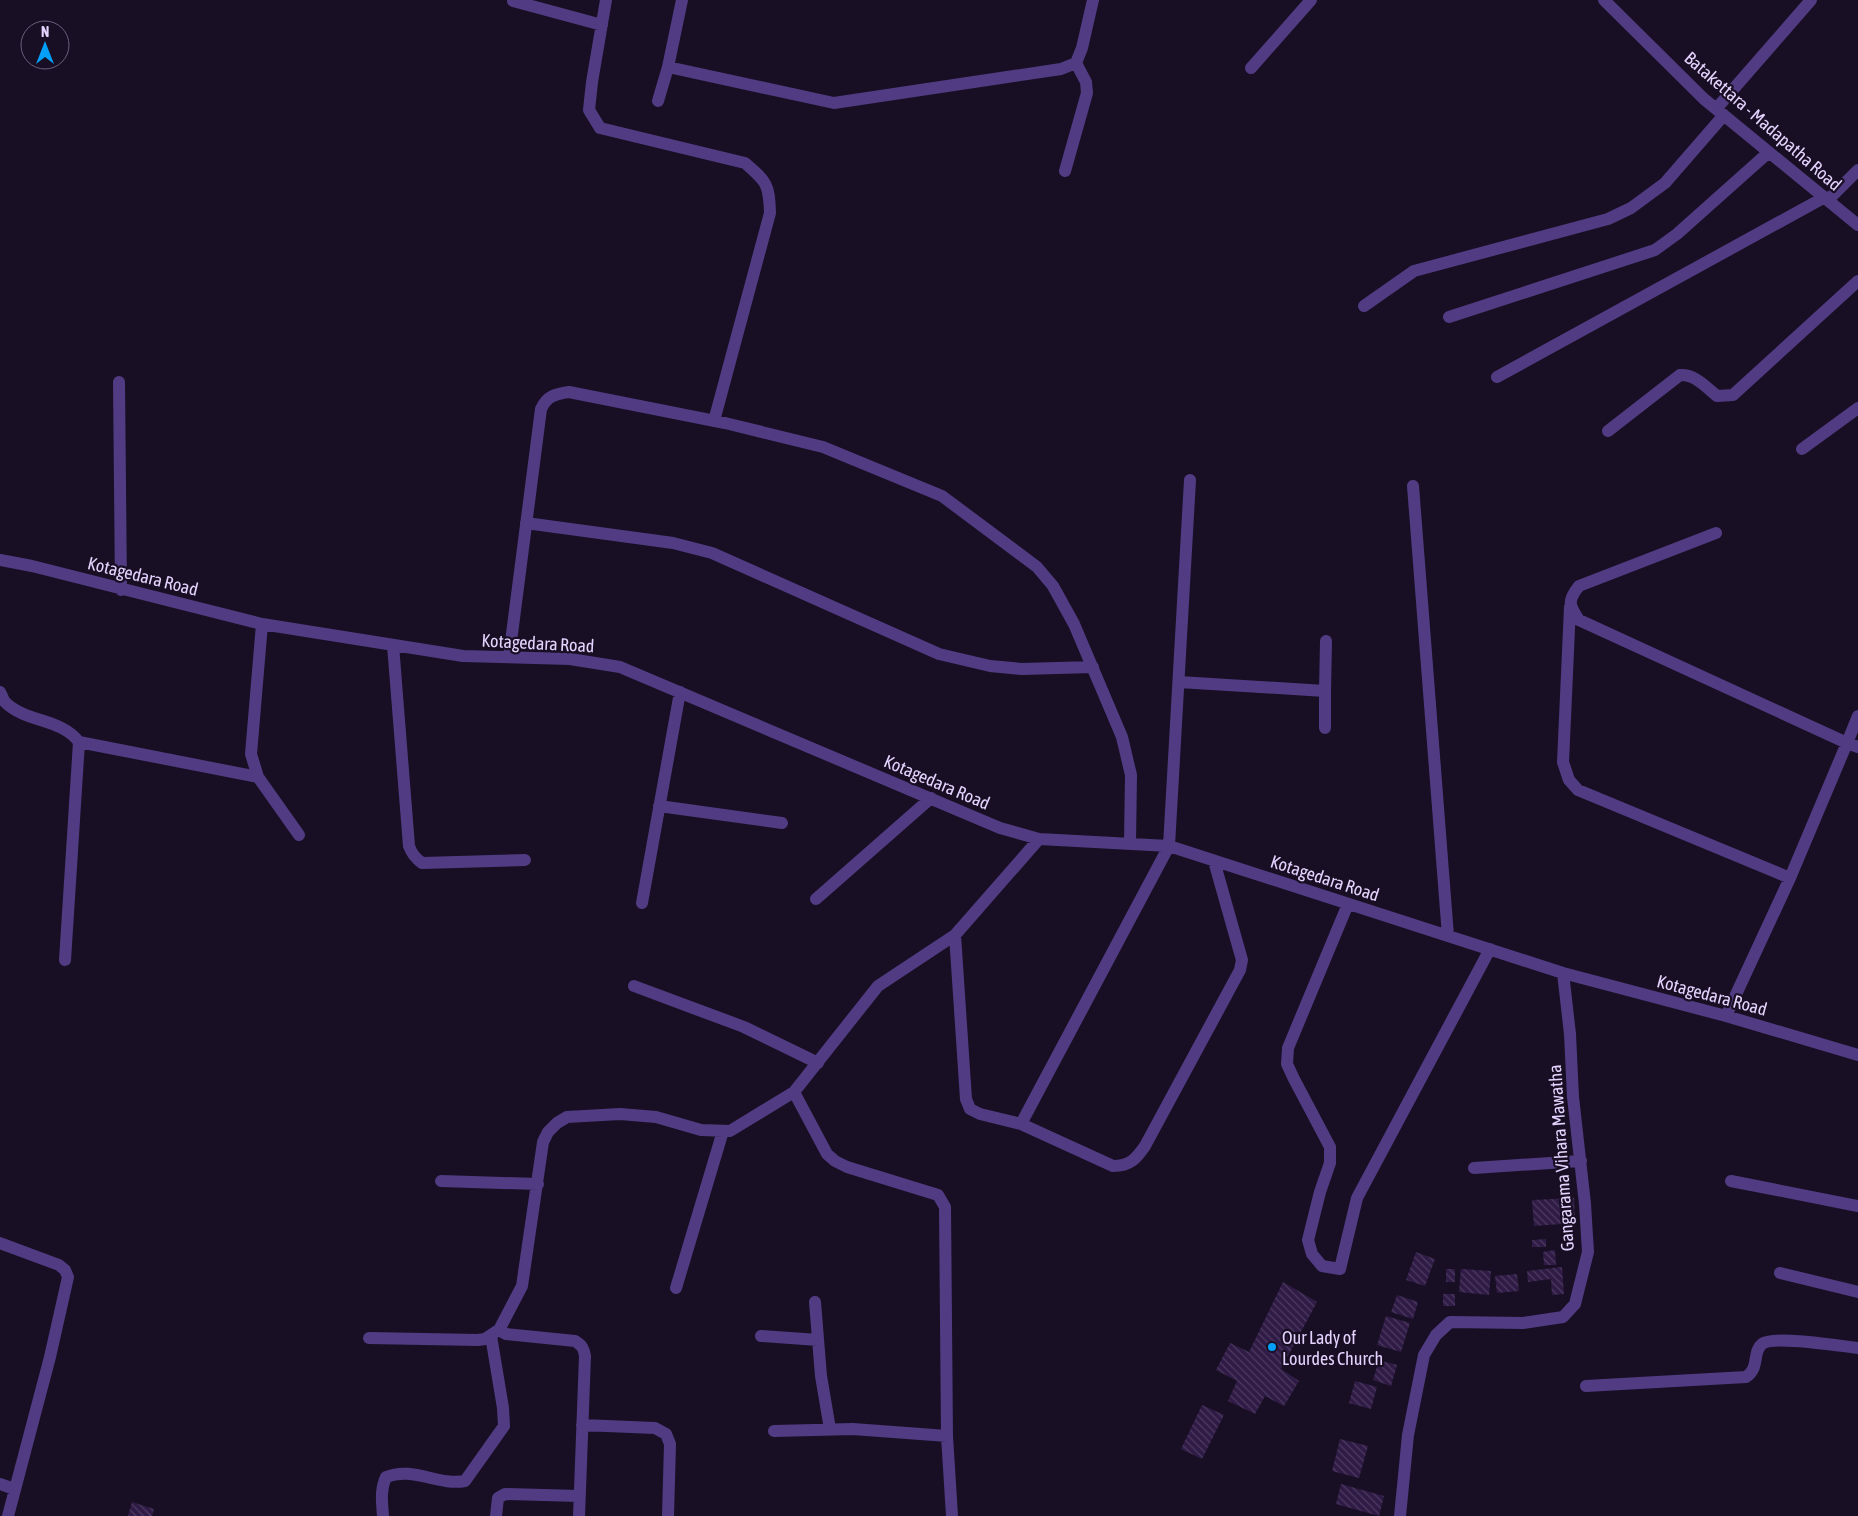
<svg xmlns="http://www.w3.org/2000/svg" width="1858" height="1516" font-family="'Asap Condensed',sans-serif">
<defs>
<pattern id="building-back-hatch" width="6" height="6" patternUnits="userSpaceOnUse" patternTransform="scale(1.25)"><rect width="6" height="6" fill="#2f1b45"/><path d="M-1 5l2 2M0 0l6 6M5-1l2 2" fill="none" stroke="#4d3b61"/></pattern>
</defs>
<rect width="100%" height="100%" fill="#180f24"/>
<path fill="url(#building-back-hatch)" d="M1574,1198L1575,1223L1534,1226L1532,1200Z
M1546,1239V1247H1532V1240Z
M1555,1250L1556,1265H1544L1543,1252Z
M1416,1252L1435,1259L1425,1286L1406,1280Z
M1562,1267L1564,1294L1552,1295L1551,1279L1528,1282L1527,1271Z
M1446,1269H1455V1282H1446Z
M1461,1269L1491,1271L1489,1295L1459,1292Z
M1517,1274L1519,1291L1497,1293L1495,1276Z
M1283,1282L1317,1302L1281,1369L1299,1381L1284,1406L1265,1396L1255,1414L1228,1401L1237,1381L1216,1370L1230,1343L1249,1352Z
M1443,1294H1455V1306H1443Z
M1397,1295L1418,1302L1413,1319L1391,1312Z
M1386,1316L1410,1323L1401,1352L1377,1345Z
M1379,1360L1397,1365L1391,1386L1373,1380Z
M1355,1381L1377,1387L1371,1409L1349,1403Z
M1202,1405L1224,1415L1202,1459L1181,1449Z
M1340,1439L1368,1446L1359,1478L1332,1471Z
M1341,1484L1384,1496L1379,1516L1336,1504Z
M132,1502L154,1509L152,1516H128Z"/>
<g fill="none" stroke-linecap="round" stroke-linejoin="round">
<path stroke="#513b83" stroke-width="12" d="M606,0L592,82L589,110L600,128L745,163C767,182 769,184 770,213L714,421
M1604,0L1704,99L1858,225
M513,1L602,25
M668,67L834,103L1061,69L1076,63L1082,48L1093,0
M1251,68L1311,0
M658,101L668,67L682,0
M1716,109L1811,0
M1065,171L1087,93L1086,82L1076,63
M1828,200L1858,170
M1364,306L1414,271L1608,219L1631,208L1665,183L1724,115
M1449,317L1655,250L1677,234L1769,152
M1497,377L1825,197
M119,382L121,590
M1608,431L1680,375C1695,374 1706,387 1717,396L1733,395L1858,281
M1802,449L1858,408
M1413,486L1448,936
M526,523L673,543L712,553L939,654L990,666L1022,669L1093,667
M1716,533L1579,586C1567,601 1569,605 1579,620L1847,743L1858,716
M0,560L32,566L262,624L463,656L570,659L620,667L1000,828L1039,839L1169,846L1563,973L1726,1016L1858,1055
M1570,607L1563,762L1569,780L1578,790L1790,878
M262,624L251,754L258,777L299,835
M393,645L409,846C412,854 415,858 422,863L525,860
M509,657L541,409C547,396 555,394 569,392L725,423L823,447L942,496L1037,567L1053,586L1074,624L1122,737L1131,775L1130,843
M1179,682L1325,691L1326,641
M1325,691V728
M0,692C2,695 3,700 5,702C26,723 61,718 79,742L65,960
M79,742L258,777
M659,806L782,823
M816,899L931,798
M642,903L680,692
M1348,904L1288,1048L1287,1064L1294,1079L1330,1147V1163L1320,1192L1308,1240L1312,1254L1322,1266L1340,1269L1357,1198L1490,949
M955,935L966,1099L970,1109L980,1114L1021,1124L1113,1166C1130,1166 1136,1159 1145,1146L1240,970L1242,960L1214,861
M634,986L744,1027L818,1063
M1726,1016L1790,878L1847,743L1858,747
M794,1092L827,1154L835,1161L847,1167L938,1195L945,1207L947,1436L952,1516
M1021,1124L1169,846L1190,480
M1474,1168L1581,1161
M441,1181L538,1184
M1731,1181L1858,1206
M0,1243L59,1265L65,1270L68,1277L50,1357L8,1516
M1780,1273L1858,1292
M676,1288L723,1131
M815,1302L821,1376L830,1429
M761,1336L818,1340
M369,1338L478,1340L485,1339L497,1331
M1586,1386L1746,1377C1760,1368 1752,1352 1762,1344C1773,1335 1841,1346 1858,1348
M582,1425L655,1428L666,1434L670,1444L668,1516
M774,1431L853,1429L947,1436
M0,1484L14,1489
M383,1516C382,1502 380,1490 386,1477C413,1466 438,1486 465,1481L504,1426L503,1408L491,1336
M496,1516L498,1498L505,1494L579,1496
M579,1516L585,1356C584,1349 582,1345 575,1341L506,1334L499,1330L522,1286L543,1142L548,1132L557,1123L567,1117L620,1114L656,1117L701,1130L730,1131L794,1092L878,986L955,935L1039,839
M1400,1516L1408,1435L1424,1355L1436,1335L1450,1322L1523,1323L1563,1317L1575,1304L1588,1252L1585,1204L1573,1097L1570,1034L1563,973"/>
</g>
<circle fill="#049ff9" stroke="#180f24" stroke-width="2" cx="1272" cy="1347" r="5"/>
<g text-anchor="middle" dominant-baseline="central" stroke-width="4.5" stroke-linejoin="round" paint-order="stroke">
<g font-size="18" fill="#e4d3fe" stroke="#180f24">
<text transform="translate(1763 121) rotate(41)">Batakettara - Madapatha Road</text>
<text transform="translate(143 576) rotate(14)">Kotagedara Road</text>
<text transform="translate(538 643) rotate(3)">Kotagedara Road</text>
<text transform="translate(937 782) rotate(23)">Kotagedara Road</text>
<text transform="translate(1325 878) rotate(18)">Kotagedara Road</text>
<text transform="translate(1712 995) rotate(15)">Kotagedara Road</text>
<text transform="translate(1561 1158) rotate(-94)">Gangarama Vihara Mawatha</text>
</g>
<g font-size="18" fill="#e4d3fe" stroke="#180f24" text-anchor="start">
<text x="1282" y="1337">Our Lady of<tspan x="1282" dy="21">Lourdes Church</tspan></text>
</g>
</g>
<g transform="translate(45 45)"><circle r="24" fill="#180f24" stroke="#6a5d7b"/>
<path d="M0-4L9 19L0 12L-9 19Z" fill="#049ff9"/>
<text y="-8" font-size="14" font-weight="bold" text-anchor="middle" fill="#e4d3fe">N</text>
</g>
</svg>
